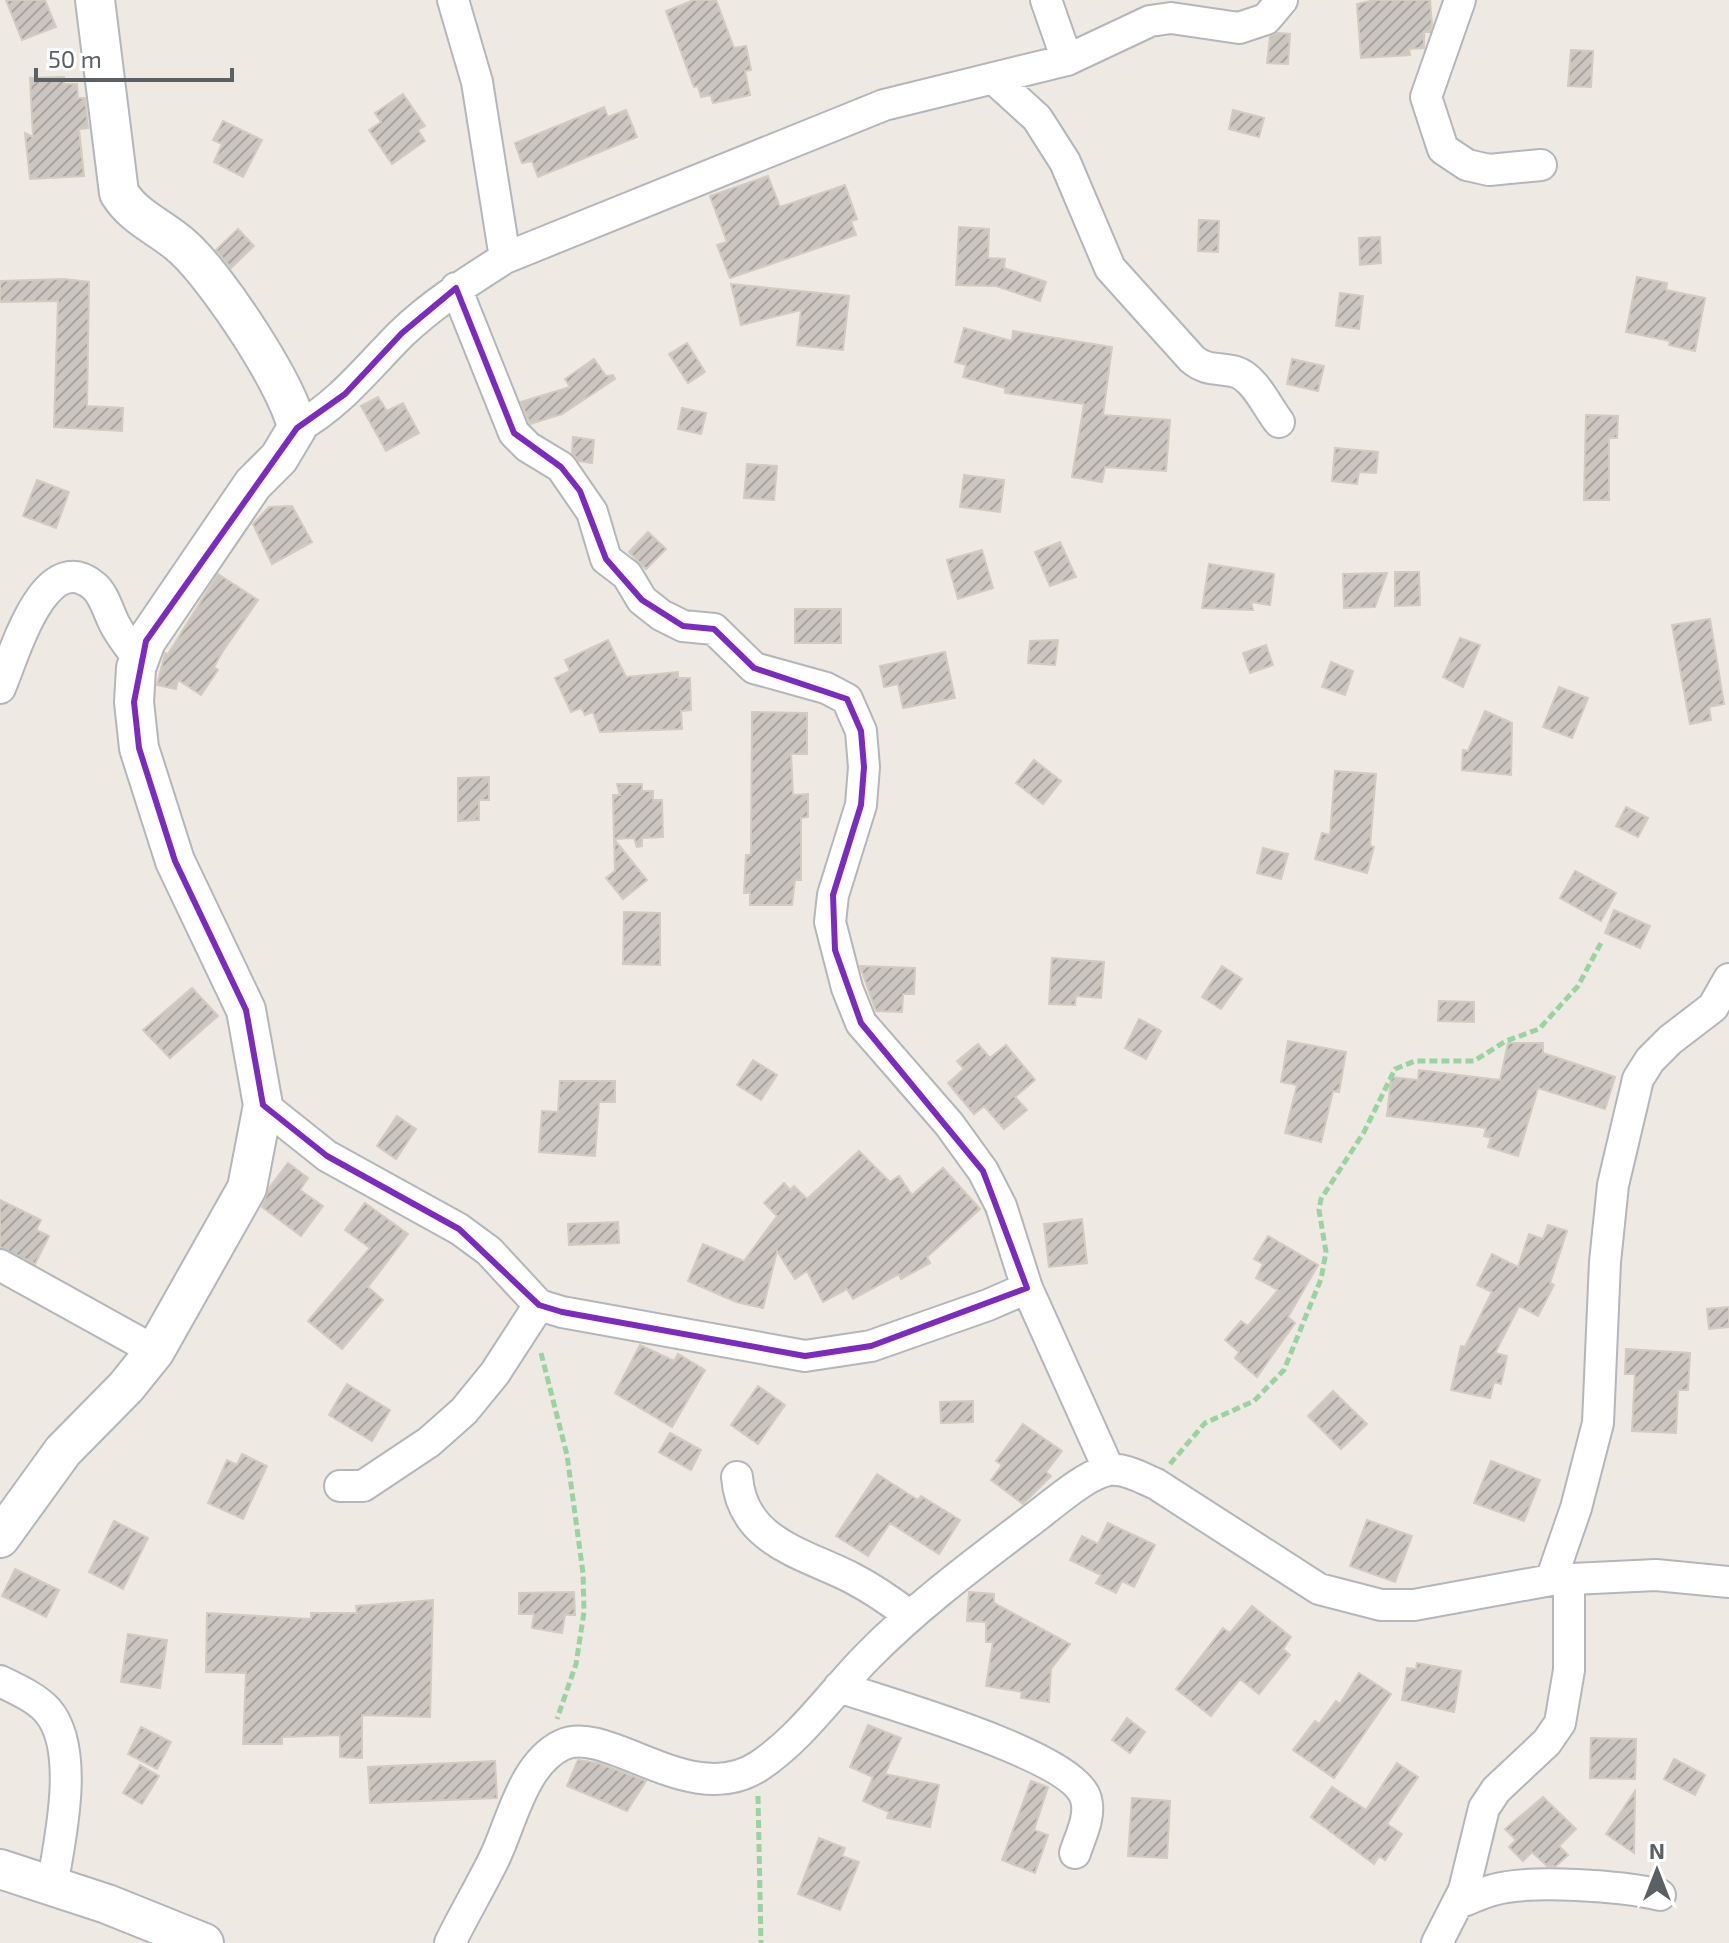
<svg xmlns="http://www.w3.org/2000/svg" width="1729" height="1943" font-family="'Exo 2',sans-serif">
<defs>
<pattern id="building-hatch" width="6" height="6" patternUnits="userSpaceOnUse" patternTransform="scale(2)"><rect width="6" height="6" fill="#ccc6c1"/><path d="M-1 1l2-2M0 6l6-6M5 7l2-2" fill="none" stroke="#a9a4a0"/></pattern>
</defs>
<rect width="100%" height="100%" fill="#eee9e2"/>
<path fill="url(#building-hatch)" stroke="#d3cac0" stroke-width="2" d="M6,0H45L56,27L22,40Z
M694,0H716L734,48L746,46L751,70L745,71L750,95L713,103L711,95L701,97L698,86L694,87L666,11Z
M1374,0H1430L1432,25L1430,32H1424V48L1409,49L1410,55L1361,58L1357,4Z
M1277,33L1290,34L1288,64L1267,63L1270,37Z
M1571,50L1593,51L1591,87L1568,86Z
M64,77V84H77L78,98H85L88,128L79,129L84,176L30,179L25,133L33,137L30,78Z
M403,94L425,126L418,130L425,141L392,164L369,130L381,122L375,113Z
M604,107L608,117L626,110L637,137L538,177L532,161L522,163L515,143Z
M1233,110L1264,118L1259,137L1229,129Z
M223,121L262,140L243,177L214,162L222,144L213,140Z
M768,176L780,207L845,185L857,219L851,221L856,235L730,278L717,245L727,242L710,196Z
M1199,220L1219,221L1218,252L1198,251Z
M959,227L989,229L988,258L1005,259L1004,268L1046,282L1040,301L996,286L956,285Z
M238,229L254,246L231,268L216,250Z
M1380,237L1381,263L1360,265L1359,238Z
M1637,277L1667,283L1666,290L1705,298L1695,351L1669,345L1670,341L1626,332Z
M64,279L89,282L87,406L123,408L122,431L54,427L58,301L0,302V281Z
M731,284L849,296L843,350L797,345L801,310L741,325Z
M1340,293L1363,296L1359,329L1336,326Z
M964,328L1012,341L1013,331L1112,347L1103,415L1170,420L1166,471L1105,467L1102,482L1072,477L1084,404L1005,393V388L963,377L966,365L955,362Z
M687,343L705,372L688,383L669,354Z
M594,359L606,376L613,375L615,379L562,414L530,424L521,402L570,387L565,379Z
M1292,359L1324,366L1318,391L1287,384Z
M378,397L387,411L403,403L419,433L386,451L361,406Z
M682,408L706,413L701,434L678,429Z
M1586,415L1618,416L1617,438H1609V500H1584Z
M573,437L594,440L592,463L579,461L572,453Z
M1335,448L1378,452L1376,473L1359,472L1357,484L1332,481Z
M747,464L777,466L774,500L744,498Z
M964,475L1004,480L1000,512L960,507Z
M37,480L69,492L56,528L23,516Z
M292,506L312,542L272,564L253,524L269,507Z
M648,532L666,549L646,569L629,552Z
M1060,542L1076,577L1050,586L1035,552Z
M982,550L993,588L958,599L947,560Z
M1209,564L1274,574L1270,605L1251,602L1253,610L1202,608Z
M1395,572H1419L1420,605L1395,606Z
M1387,573L1375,607L1344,608L1343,574Z
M218,574L258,600L223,651L214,667L218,670L201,695L178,680L176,689L157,685L165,653L168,654Z
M795,609H841V643H795Z
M1710,619L1724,704L1709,707L1711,720L1690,724L1672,625Z
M1460,638L1480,645L1463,687L1443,677Z
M608,640L626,677L678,672V678H690L691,710L681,711L682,729L600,732L593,712L585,715L581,708L571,712L555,678L570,671L565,660Z
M1058,640L1055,665L1028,663L1030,641Z
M1266,645L1273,665L1250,673L1243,653Z
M945,652L955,698L903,708L898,684L884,687L880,666Z
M1331,662L1353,671L1345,695L1322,687Z
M1559,687L1588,698L1572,738L1543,727Z
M1485,711L1512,723L1511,775L1462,770L1463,750L1468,751Z
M752,712L807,713V754H791L793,795L808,794V817L801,818V880H795L792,905H750V893H744L746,855H751Z
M1034,760L1061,781L1043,804L1016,783Z
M1335,771L1376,774L1370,846L1374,847L1367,873L1315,859L1322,833L1330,835Z
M489,777V800H479V820L458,821V778Z
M617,784H642V791H653V800H662L663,837L642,838V846L637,847L634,838L614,839L613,795H620Z
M1626,807L1648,818L1638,837L1616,826Z
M614,839L647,880L623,899L606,878L615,871Z
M1263,848L1288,854L1281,879L1257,873Z
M1575,871L1616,893L1601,921L1560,898Z
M1614,910L1650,926L1640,948L1605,933Z
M624,912L660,913V965L623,964Z
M1052,958L1104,962L1101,998L1076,996L1075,1005L1049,1004Z
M860,966L915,968L914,994H903L902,1012L876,1011Z
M1222,966L1242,979L1221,1009L1202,997Z
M192,988L218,1016L170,1058L143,1030Z
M1439,1001L1474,1002V1022L1438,1021Z
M1139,1019L1161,1031L1146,1059L1125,1048Z
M1288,1041L1346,1052L1339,1092L1333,1091L1321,1142L1285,1133L1297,1085L1281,1082Z
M1508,1043H1543V1053L1615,1077L1605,1109L1538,1088L1518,1156L1488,1147L1491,1138L1484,1136L1486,1128L1387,1116L1391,1077L1418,1080L1419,1070L1500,1080Z
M978,1044L990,1058L1006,1045L1035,1080L1015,1097L1027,1110L1004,1129L984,1106L974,1114L948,1083L964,1069L957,1061Z
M753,1060L777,1075L761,1100L737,1085Z
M560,1081H615V1102H599L595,1156L539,1152L542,1111L558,1112Z
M397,1116L416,1129L396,1159L377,1146Z
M859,1151L890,1182L899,1176L912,1195L943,1168L980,1209L927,1257L930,1263L901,1279L899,1274L853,1299L847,1289L823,1302L807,1271L795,1279L777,1251L763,1308L736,1302L688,1281L703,1244L744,1261L777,1216L764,1203L784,1183L790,1190L794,1186L807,1199Z
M288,1163L308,1178L300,1190L323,1206L301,1236L262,1207L269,1188Z
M0,1200L41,1220L36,1230L49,1236L35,1264L0,1247Z
M365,1203L408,1234L368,1287L383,1300L342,1349L308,1321L370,1248L345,1230Z
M1082,1219L1087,1263L1049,1267L1044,1224Z
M618,1222L619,1243L569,1245L568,1224Z
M1548,1225L1567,1231L1550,1283L1554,1285L1538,1316L1519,1306L1495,1353L1507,1356L1501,1384L1494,1382L1490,1398L1451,1390L1461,1346L1465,1347L1492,1292L1477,1285L1492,1254L1518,1267L1529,1234L1543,1239Z
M1268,1236L1318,1265L1288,1317L1295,1323L1257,1377L1235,1358L1239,1352L1225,1340L1241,1321L1248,1326L1278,1290L1256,1278L1263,1264L1254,1259Z
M1729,1307V1327L1709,1329L1707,1309Z
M640,1345L674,1361L678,1354L705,1370L672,1427L615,1393Z
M1626,1349L1690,1353L1688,1390H1678L1676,1433L1632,1431L1635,1374H1625Z
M347,1384L390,1410L372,1441L329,1415Z
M758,1386L785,1405L758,1444L731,1425Z
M1333,1391L1367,1424L1341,1449L1308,1416Z
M973,1401V1422L941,1423L940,1402Z
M1023,1424L1062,1451L1046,1472L1051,1476L1023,1504L991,1480L1002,1465L996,1461Z
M670,1433L701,1450L691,1470L659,1452Z
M242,1454L267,1466L243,1519L208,1503L227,1460L237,1465Z
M1491,1461L1540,1480L1524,1521L1474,1503Z
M877,1474L918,1500L921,1496L960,1520L939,1554L890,1523L868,1556L836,1536Z
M1367,1520L1412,1536L1395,1582L1350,1566Z
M114,1521L148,1538L123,1589L89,1572Z
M1108,1523L1155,1545L1134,1587L1122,1581L1116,1593L1096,1583L1101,1575L1070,1560L1082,1536L1098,1544Z
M15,1569L59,1590L46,1617L2,1596Z
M574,1592L575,1615H565L562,1633L532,1628L534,1614H519V1593Z
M969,1592L994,1594V1603L1070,1644L1051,1669L1049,1702L1021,1698L1022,1692L986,1686L993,1642H986V1622L967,1621Z
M433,1600L430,1717L362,1715V1758L340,1757V1735L282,1737V1744H243L246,1673L206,1672L207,1613L311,1619V1613H357L356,1606Z
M1252,1606L1291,1637L1283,1649L1290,1655L1259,1694L1240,1679L1211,1716L1176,1689L1223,1628L1230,1633Z
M128,1634L167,1640L160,1688L121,1682Z
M1417,1663L1461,1671L1454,1712L1402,1700L1407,1668L1416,1669Z
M1359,1673L1391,1694L1334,1778L1293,1750L1315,1721L1319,1724L1336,1701L1340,1704Z
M1127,1718L1145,1732L1130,1753L1112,1740Z
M868,1725L901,1738L885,1774L939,1785L930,1827L887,1818L889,1812L863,1801L873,1777L850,1767Z
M141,1727L171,1742L157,1769L128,1754Z
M1591,1738L1636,1739L1635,1779L1590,1778Z
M1674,1759L1705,1775L1695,1795L1664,1779Z
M578,1760L598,1763L646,1781L627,1811L567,1786Z
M495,1761L497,1798L370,1803L368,1767Z
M1397,1763L1418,1777L1387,1824L1402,1834L1385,1860L1379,1856L1374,1864L1311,1817L1332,1787L1366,1810Z
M140,1765L159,1776L142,1804L123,1793Z
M1031,1781L1048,1787L1034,1830L1048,1835L1035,1873L1002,1860Z
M1635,1791L1634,1853L1606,1834Z
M1543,1797L1576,1829L1559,1846L1568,1855L1556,1866H1547L1532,1852L1523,1861L1509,1847L1516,1840L1505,1829Z
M1132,1798L1170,1801L1167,1858L1128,1856Z
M819,1838L845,1848L842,1856L859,1862L840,1910L798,1894Z"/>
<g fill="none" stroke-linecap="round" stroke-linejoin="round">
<g stroke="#b3b6ba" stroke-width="34">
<path id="minor" d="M453,0L477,82L505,258
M1046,0L1067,60
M1460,0L1426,97L1443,149L1467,165L1489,170L1541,165
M993,78L1037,118L1065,162L1110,268L1192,359C1207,372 1219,367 1236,372C1255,378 1267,407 1279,422
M456,288L514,433L528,447L561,467L592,512L606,559L627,575L642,600L661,615L683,626L714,629L754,668L826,688L847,699L861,731L864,767L861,805L833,895L830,922L847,988L861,1023L949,1124L983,1171L1001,1206L1027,1288L1109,1470
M297,428C340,404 367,368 401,334C432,304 469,281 505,258L884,105L1067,60L1150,21L1171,18L1239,28L1266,19L1282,0
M0,688C13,659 44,544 94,586C106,596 109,617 118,630C124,640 132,650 139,660
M263,1105L327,1156L459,1229L489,1251L539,1305L562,1312L805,1356L871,1346L988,1305L1027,1288
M0,1265L155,1351
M737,1477C742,1542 803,1553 852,1578C873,1589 892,1602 910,1616
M340,1486H363L429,1442L464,1411L495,1373L539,1305
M1551,1580L1576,1508L1598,1423L1605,1262L1613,1185L1638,1079L1650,1060L1670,1040L1713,1007L1729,979
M0,1681C16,1689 35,1697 47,1710C81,1748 60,1840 52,1886
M839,1687C885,1703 1074,1755 1086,1799C1091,1817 1080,1837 1075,1853
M1458,1903C1470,1899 1481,1893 1493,1890C1530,1879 1623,1886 1660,1895
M450,1943C464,1914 481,1886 495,1857C512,1821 523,1764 562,1745C607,1723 691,1811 759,1766C801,1738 831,1694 866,1658C917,1606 975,1563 1033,1519C1052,1505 1087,1473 1110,1470C1125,1468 1142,1478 1156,1484L1319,1589L1381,1605H1414L1551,1580L1656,1575L1729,1582
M1437,1943L1464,1890L1484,1808L1496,1790L1547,1742L1560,1723L1569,1670V1579"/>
</g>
<g stroke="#b3b6ba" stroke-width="42">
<path id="tertiary" d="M0,1538L63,1451L126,1387L155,1351L247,1188L263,1105L246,1010L175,861L139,748L134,702L136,668L146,641L253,484L279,458L297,428C289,386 217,278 184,248C162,227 136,220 119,193L95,0
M0,1869L107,1904L204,1943"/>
</g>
<path stroke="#9ad3a1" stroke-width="5" stroke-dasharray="8 4" stroke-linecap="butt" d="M541,1353L567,1455L583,1573L584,1612L576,1664L557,1719
M1170,1464L1205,1423L1254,1401L1284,1370L1321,1279L1326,1252L1319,1210L1321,1199L1364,1132L1395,1069L1415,1061H1474L1506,1041L1539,1029L1578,986L1602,941
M758,1796L761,1943"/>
<use href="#minor" stroke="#fff" stroke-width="30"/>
<use href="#tertiary" stroke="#fff" stroke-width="38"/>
</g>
<path fill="none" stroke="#7b2cbf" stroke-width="6" stroke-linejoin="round" d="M456,288L514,433L561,467L580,491L606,559L642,600L683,626L714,629L754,668L847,699L861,731L864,767L861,805L833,895L835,950L861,1023L983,1171L1027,1288L871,1346L805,1356L562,1312L539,1305L459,1229L327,1156L263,1105L246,1010L175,861L139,748L134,702L146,641L297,428L345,394L402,333Z"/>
<g transform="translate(1657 1871)" stroke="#ffffff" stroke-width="6" paint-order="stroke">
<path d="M0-6L14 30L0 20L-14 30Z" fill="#5a6064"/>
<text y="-12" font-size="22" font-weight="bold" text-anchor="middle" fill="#5a6064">N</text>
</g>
<path d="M36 68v12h196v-12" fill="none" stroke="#5a6064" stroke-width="4"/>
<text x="48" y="68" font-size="24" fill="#5a6064" stroke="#ffffff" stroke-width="6" paint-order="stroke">50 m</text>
</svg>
